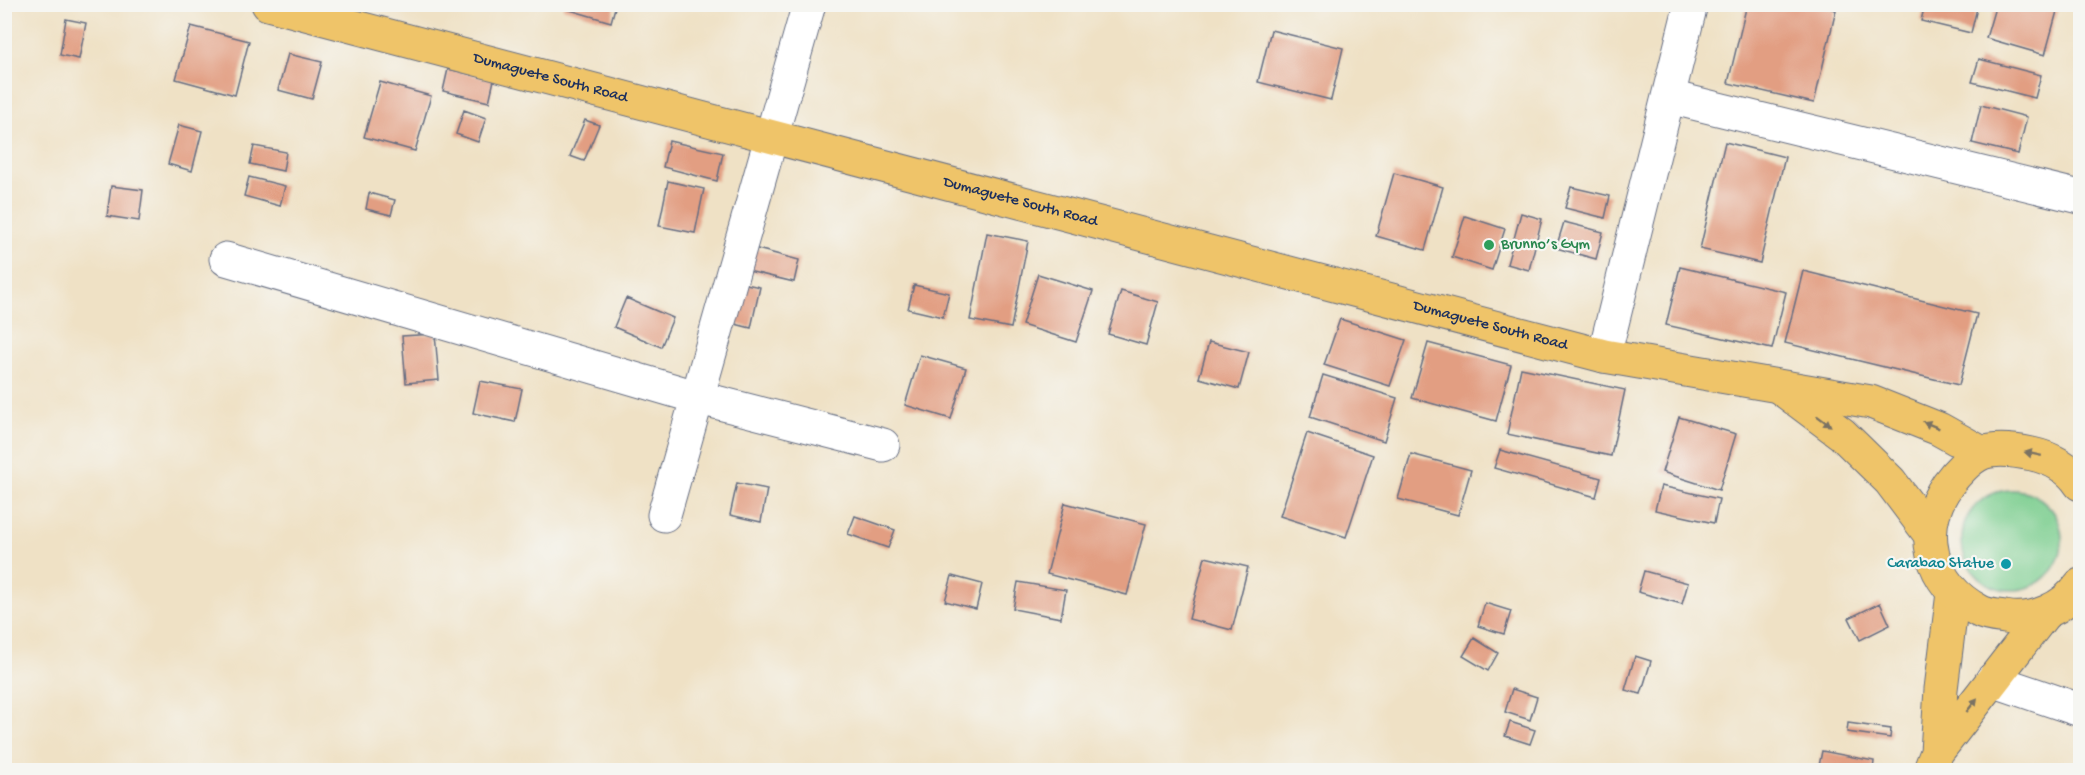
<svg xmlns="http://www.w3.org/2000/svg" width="2085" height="775" font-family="'Gochi Hand',sans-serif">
<rect width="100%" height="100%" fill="#f6f6f2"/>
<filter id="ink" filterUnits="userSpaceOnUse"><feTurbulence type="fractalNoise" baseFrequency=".0167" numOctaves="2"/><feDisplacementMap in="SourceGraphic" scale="12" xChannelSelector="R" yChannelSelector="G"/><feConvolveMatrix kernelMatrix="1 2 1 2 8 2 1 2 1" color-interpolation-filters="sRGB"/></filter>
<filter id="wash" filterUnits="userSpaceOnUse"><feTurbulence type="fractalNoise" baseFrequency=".008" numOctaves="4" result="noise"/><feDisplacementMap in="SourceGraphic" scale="24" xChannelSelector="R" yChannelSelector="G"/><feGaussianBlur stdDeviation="1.35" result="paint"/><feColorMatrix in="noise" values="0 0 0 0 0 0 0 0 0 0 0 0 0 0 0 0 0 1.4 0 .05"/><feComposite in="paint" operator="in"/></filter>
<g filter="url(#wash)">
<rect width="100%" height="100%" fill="#efe1c5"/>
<path fill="#7cce8f" stroke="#4c7e76" stroke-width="1.5" d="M1962 540a50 50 0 1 1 100 0a50 50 0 1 1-100 0Z"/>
<g id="blocks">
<path fill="#e29e82" d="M564,4H616L611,22L563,8Z
M1747,4H1814L1836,10L1814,103L1728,83Z
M1925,4H1978L1971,33L1921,21Z
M1996,4H2059L2045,55L1986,38Z
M66,19L86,23L79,59L60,55Z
M191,26L249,41L235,95L176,79Z
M1271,30L1343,48L1331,100L1258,82Z
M288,54L322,62L312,99L278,90Z
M1979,59L2041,75L2035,98L1972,82Z
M448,69L494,80L489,102L443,91Z
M380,82L431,96L415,151L364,137Z
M1981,105L2027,117L2018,154L1972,143Z
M464,110L486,118L478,142L456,134Z
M585,120L599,125L584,161L570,156Z
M179,125L202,131L192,171L168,164Z
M669,141L723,153L717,181L663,167Z
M1725,142L1785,157L1760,263L1700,249Z
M254,146L286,152L283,171L250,164Z
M1394,173L1443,187L1425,250L1376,236Z
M249,177L285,186L280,206L244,196Z
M668,181L704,189L695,233L659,226Z
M111,186L143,190L139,221L107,216Z
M1571,187L1610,196L1605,218L1565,208Z
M369,193L395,200L391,215L366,209Z
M1521,213L1542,219L1529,270L1507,264Z
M1465,216L1505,229L1492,270L1452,257Z
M1564,222L1603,232L1596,259L1556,248Z
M987,233L1028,241L1011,328L970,320Z
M746,246L799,260L794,282L740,269Z
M1680,267L1786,292L1772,349L1666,325Z
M1803,271L1977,314L1959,385L1785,343Z
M1038,274L1093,291L1076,342L1022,325Z
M737,282L760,287L751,328L727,322Z
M914,285L949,293L943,317L908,309Z
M1121,291L1158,302L1146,345L1108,334Z
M626,298L673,318L661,347L614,327Z
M1340,319L1406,340L1390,386L1324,365Z
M435,334L439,380L406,383L402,336Z
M1209,342L1249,352L1239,389L1199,378Z
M1428,343L1511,365L1496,421L1412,398Z
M920,355L966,368L951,419L905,405Z
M1521,368L1625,390L1611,456L1507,434Z
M1323,375L1397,398L1384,441L1310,417Z
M480,381L522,389L515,422L473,413Z
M1679,417L1736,434L1719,490L1662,472Z
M1307,433L1373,455L1346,537L1280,516Z
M1500,450L1601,478L1596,497L1494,468Z
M1411,454L1471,470L1458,515L1398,499Z
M737,483L767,489L761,522L730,515Z
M1661,486L1719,499L1714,523L1655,510Z
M1065,503L1146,524L1127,595L1047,574Z
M855,516L895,530L888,548L848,534Z
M1205,557L1248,567L1232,630L1189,619Z
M1644,571L1688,583L1682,604L1638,592Z
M952,576L982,584L976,609L945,601Z
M1018,582L1066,590L1061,618L1013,609Z
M1485,603L1511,611L1504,634L1478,626Z
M1880,603L1890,625L1860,640L1849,618Z
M1474,638L1498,653L1488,671L1463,656Z
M1635,656L1651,661L1641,694L1625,690Z
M1512,689L1537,697L1530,720L1505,712Z
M1510,722L1535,730L1530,744L1505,736Z
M1848,723L1891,729L1890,738L1847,732Z
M1822,751L1874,761L1873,770H1844L1819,766Z"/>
</g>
</g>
<g filter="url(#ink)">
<use href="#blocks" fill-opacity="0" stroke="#656d82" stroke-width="1.5"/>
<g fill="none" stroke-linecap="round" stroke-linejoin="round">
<g stroke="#656d82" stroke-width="35">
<path id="minor" d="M1669,97L2080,197
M226,259L696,397L883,445
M1604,356L1691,4
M664,515L809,4
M1992,680L2080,710"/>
</g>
<g stroke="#656d82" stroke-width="35">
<path id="major" d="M1937,752L2045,613
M1930,770L1937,752L1941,689L1953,593"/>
</g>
<g stroke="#656d82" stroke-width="35">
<g id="highway">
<path id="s1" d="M268,4L1604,356L1871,402L1939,429L1982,453"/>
<path d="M1782,389L1842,434L1890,481L1929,533"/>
<path d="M2080,484C2070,468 2051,458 2032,454C2018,451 1996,448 1982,453C1970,458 1956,473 1948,484C1916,529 1929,584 1979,611C1986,615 1997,616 2005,617C2033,623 2065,607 2080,585"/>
</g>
</g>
<use href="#minor" stroke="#fff" stroke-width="33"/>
<use href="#major" stroke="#efc469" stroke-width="33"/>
<use href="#highway" stroke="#efc469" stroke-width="33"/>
</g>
<defs><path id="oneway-solid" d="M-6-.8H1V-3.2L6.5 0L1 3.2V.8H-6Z" transform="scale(1.5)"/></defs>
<g fill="#7a7263">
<use href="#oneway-solid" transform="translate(1824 421) rotate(37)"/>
<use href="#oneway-solid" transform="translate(1931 425) rotate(-158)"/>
<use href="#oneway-solid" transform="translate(2033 454) rotate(-168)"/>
<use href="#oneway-solid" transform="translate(1972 705) rotate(-52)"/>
</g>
</g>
<circle fill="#2e9e5b" stroke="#f6f6f2" stroke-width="2" cx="1489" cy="245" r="6"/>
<circle fill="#0f9aa8" stroke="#f6f6f2" stroke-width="2" cx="2006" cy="564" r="6"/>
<g text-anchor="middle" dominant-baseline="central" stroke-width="4.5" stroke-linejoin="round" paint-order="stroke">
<g font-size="16" fill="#1b2f5e" stroke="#f6f6f2">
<text stroke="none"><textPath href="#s1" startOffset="292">Dumaguete South Road</textPath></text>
<text stroke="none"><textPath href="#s1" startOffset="778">Dumaguete South Road</textPath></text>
<text stroke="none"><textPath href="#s1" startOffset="1264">Dumaguete South Road</textPath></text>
</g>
<g font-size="16" fill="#27864d" stroke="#f6f6f2" text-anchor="start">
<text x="1501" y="245">Brunno’s Gym</text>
</g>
<g font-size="16" fill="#0d838f" stroke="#f6f6f2" text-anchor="end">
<text x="1994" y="564">Carabao Statue</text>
</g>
</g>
<rect width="2085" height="775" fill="none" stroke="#f6f6f2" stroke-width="24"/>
</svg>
